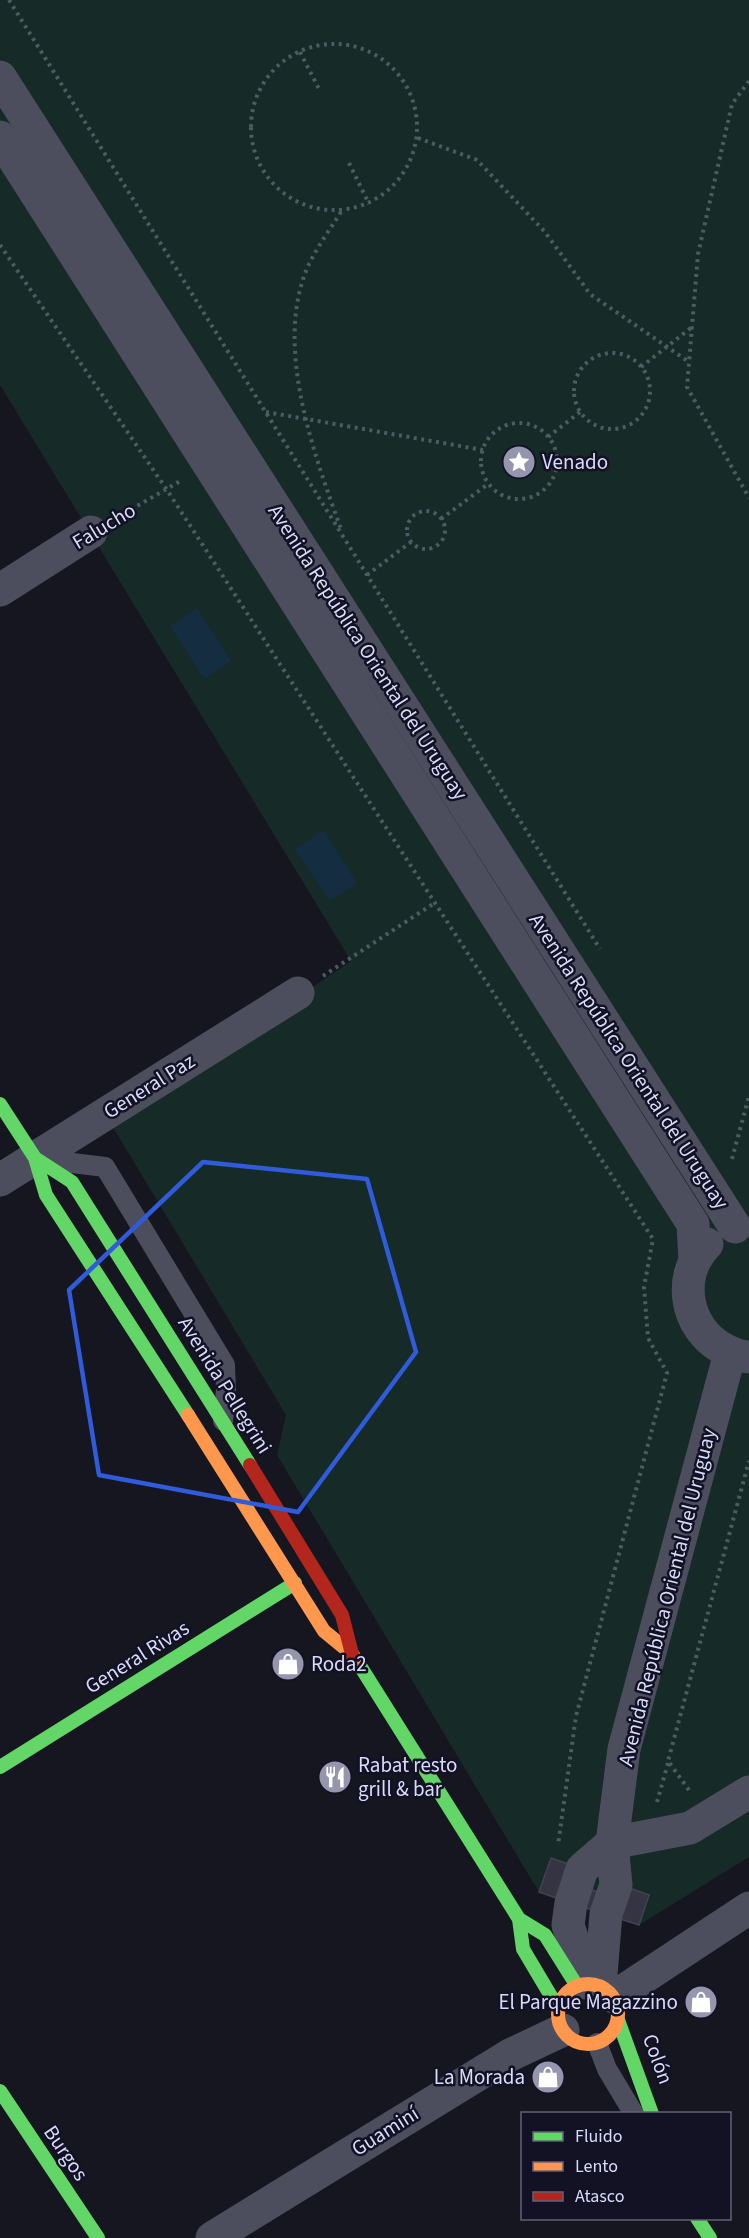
<svg xmlns="http://www.w3.org/2000/svg" width="749" height="2238" font-family="'Source Sans 3',sans-serif">
<rect width="100%" height="100%" fill="#161620"/>
<path fill="#162a27" d="M0,0H749V1857L639,1925L539,1892L277,1455L286,1415L111,1124L351,961L0,385Z"/>
<path fill="#152d41" d="M197,608L231,661L204,679L170,626Z
M323,830L357,883L330,901L295,849Z"/>
<path fill="#343442" stroke="#424252" stroke-width="1.5" d="M551,1858L577,1867L565,1901L539,1892Z
M624,1886L649,1895L639,1925L614,1917Z
M587,1888L603,1894L597,1912L581,1906Z"/>
<g fill="none" stroke-linecap="round" stroke-linejoin="round">
<path stroke="#4d5b62" stroke-width="4" stroke-dasharray="3 4.5" stroke-linecap="butt" d="M9,0L600,949
M251 127a83 83 0 1 1 166 0a83 83 0 1 1-166 0Z
M300,52L320,91
M749,81L732,104L698,254L687,387L749,498
M418,138L477,160L545,232L590,294L689,362
M349,163L369,204
M341,212C329,231 314,251 306,271C275,349 314,454 341,529
M0,245L167,490L653,1239L644,1287L648,1338L667,1373L576,1716L558,1845
M574 391a38 38 0 1 1 76 0a38 38 0 1 1-76 0Z
M641,367L692,327
M266,412L483,450
M481 461a38 38 0 1 1 76 0a38 38 0 1 1-76 0Z
M548,437L580,412
M407 530a19 19 0 1 1 38 0a19 19 0 1 1-38 0Z
M118,517L182,480
M441,519L488,484
M367,575L411,542
M323,976L436,902
M732,1159L749,1096
M689,1790L668,1761L749,1461
M657,1802L668,1763"/>
<path stroke="#4c4e5e" stroke-width="20" d="M48,1160L105,1167L225,1365L226,1390L223,1421
M597,2043L607,2069L634,2114"/>
<path stroke="#4c4e5e" stroke-width="33" d="M0,77L735,1227
M0,137L693,1224L695,1260
M0,590L91,532
M0,1180L298,993
M707,1244C676,1276 685,1327 722,1348C731,1353 739,1357 749,1357
M586,1983L568,1925L571,1903L582,1869L612,1843L690,1828L749,1792
M600,1986L606,1914L616,1885L612,1843L624,1749L730,1353
M614,1997L749,1908
M212,2238L510,2055L563,2030"/>
<path stroke="#63d668" stroke-width="14" d="M0,1104L35,1158L46,1195L188,1415
M35,1158L72,1182L250,1465
M357,1661L519,1919L523,1949L558,2008
M0,1767L295,1583
M519,1919L545,1935L577,1986
M618,2020L652,2114
M0,2091L98,2238
M697,2218L710,2238"/>
<path stroke="#ff974d" stroke-width="14" d="M188,1415L324,1631L352,1654L357,1661
M558 2014a30 30 0 1 1 60 0a30 30 0 1 1-60 0Z"/>
<path stroke="#b3261e" stroke-width="14" d="M250,1465L342,1615L352,1654"/>
</g>
<path fill="none" stroke="#305cdb" stroke-width="4.5" stroke-linejoin="round" d="M203,1162L367,1179L416,1352L298,1512L99,1475L69,1290Z"/>
<defs>
<g id="sight-disc" transform="scale(1.725)"><circle r="9.5" fill="#9596ae" stroke="#121224"/><path d="M0-6L1.8-2.2L6-1.7L2.9 1.2L3.7 5.4L0 3.3L-3.7 5.4L-2.9 1.2L-6-1.7L-1.8-2.2Z" fill="#fff"/></g>
<g id="shop-disc" transform="scale(1.725)"><circle r="9.5" fill="#9596ae" stroke="#121224"/><path d="M-5-2.5h2.3a2.7 3.5 0 0 1 5.4 0H5L5.5 6h-11ZM-1.5-2.5h3a1.5 2.3 0 0 0-3 0Z" fill="#fff"/></g>
<g id="restaurant-disc" transform="scale(1.725)"><circle r="9.5" fill="#9596ae" stroke="#121224"/><path d="M-5-6h1v4h1v-4h1v4h1v-4h1v5L-1.5 .5V6h-2V.5L-5-1ZM5-6V6H3V1.5H1.5Q1.5-4 5-6Z" fill="#fff"/></g>
</defs>
<g fill-rule="evenodd">
<use href="#sight-disc" x="519" y="462"/>
<use href="#shop-disc" x="288" y="1664"/>
<use href="#restaurant-disc" x="335" y="1777"/>
<use href="#shop-disc" x="701" y="2002"/>
<use href="#shop-disc" x="548" y="2077"/>
</g>
<g text-anchor="middle" dominant-baseline="central" stroke-width="5" stroke-linejoin="round" paint-order="stroke">
<g font-size="21" fill="#d9dbfa" stroke="#121224" text-anchor="start">
<text x="542" y="462">Venado</text>
<text x="311" y="1664">Roda2</text>
<text x="358" y="1765">Rabat resto<tspan x="358" dy="24">grill &amp; bar</tspan></text>
<text x="678" y="2002" text-anchor="end">El Parque Magazzino</text>
<text x="525" y="2077" text-anchor="end">La Morada</text>
</g>
<g font-size="21" fill="#d9dbfa" stroke="#121224">
<text transform="translate(104 526) rotate(-31)">Falucho</text>
<text transform="translate(368 652) rotate(57)">Avenida República Oriental del Uruguay</text>
<text transform="translate(629 1061) rotate(57)">Avenida República Oriental del Uruguay</text>
<text transform="translate(149 1086) rotate(-32)">General Paz</text>
<text transform="translate(225 1385) rotate(58)">Avenida Pellegrini</text>
<text transform="translate(667 1597) rotate(-76)">Avenida República Oriental del Uruguay</text>
<text transform="translate(137 1657) rotate(-32)">General Rivas</text>
<text transform="translate(658 2059) rotate(70)">Colón</text>
<text transform="translate(385 2131) rotate(-32)">Guaminí</text>
<text transform="translate(66 2153) rotate(56)">Burgos</text>
</g>
</g>
<rect x="521" y="2112" width="210" height="108" fill="#121224" stroke="#62627a" stroke-width="1.5"/>
<rect x="533" y="2132" width="30" height="9" fill="#63d668" stroke="#62627a" stroke-width="1.5"/>
<text x="575" y="2142" font-size="18" fill="#d9dbfa">Fluido</text>
<rect x="533" y="2162" width="30" height="9" fill="#ff974d" stroke="#62627a" stroke-width="1.5"/>
<text x="575" y="2172" font-size="18" fill="#d9dbfa">Lento</text>
<rect x="533" y="2192" width="30" height="9" fill="#b3261e" stroke="#62627a" stroke-width="1.5"/>
<text x="575" y="2202" font-size="18" fill="#d9dbfa">Atasco</text>
</svg>
